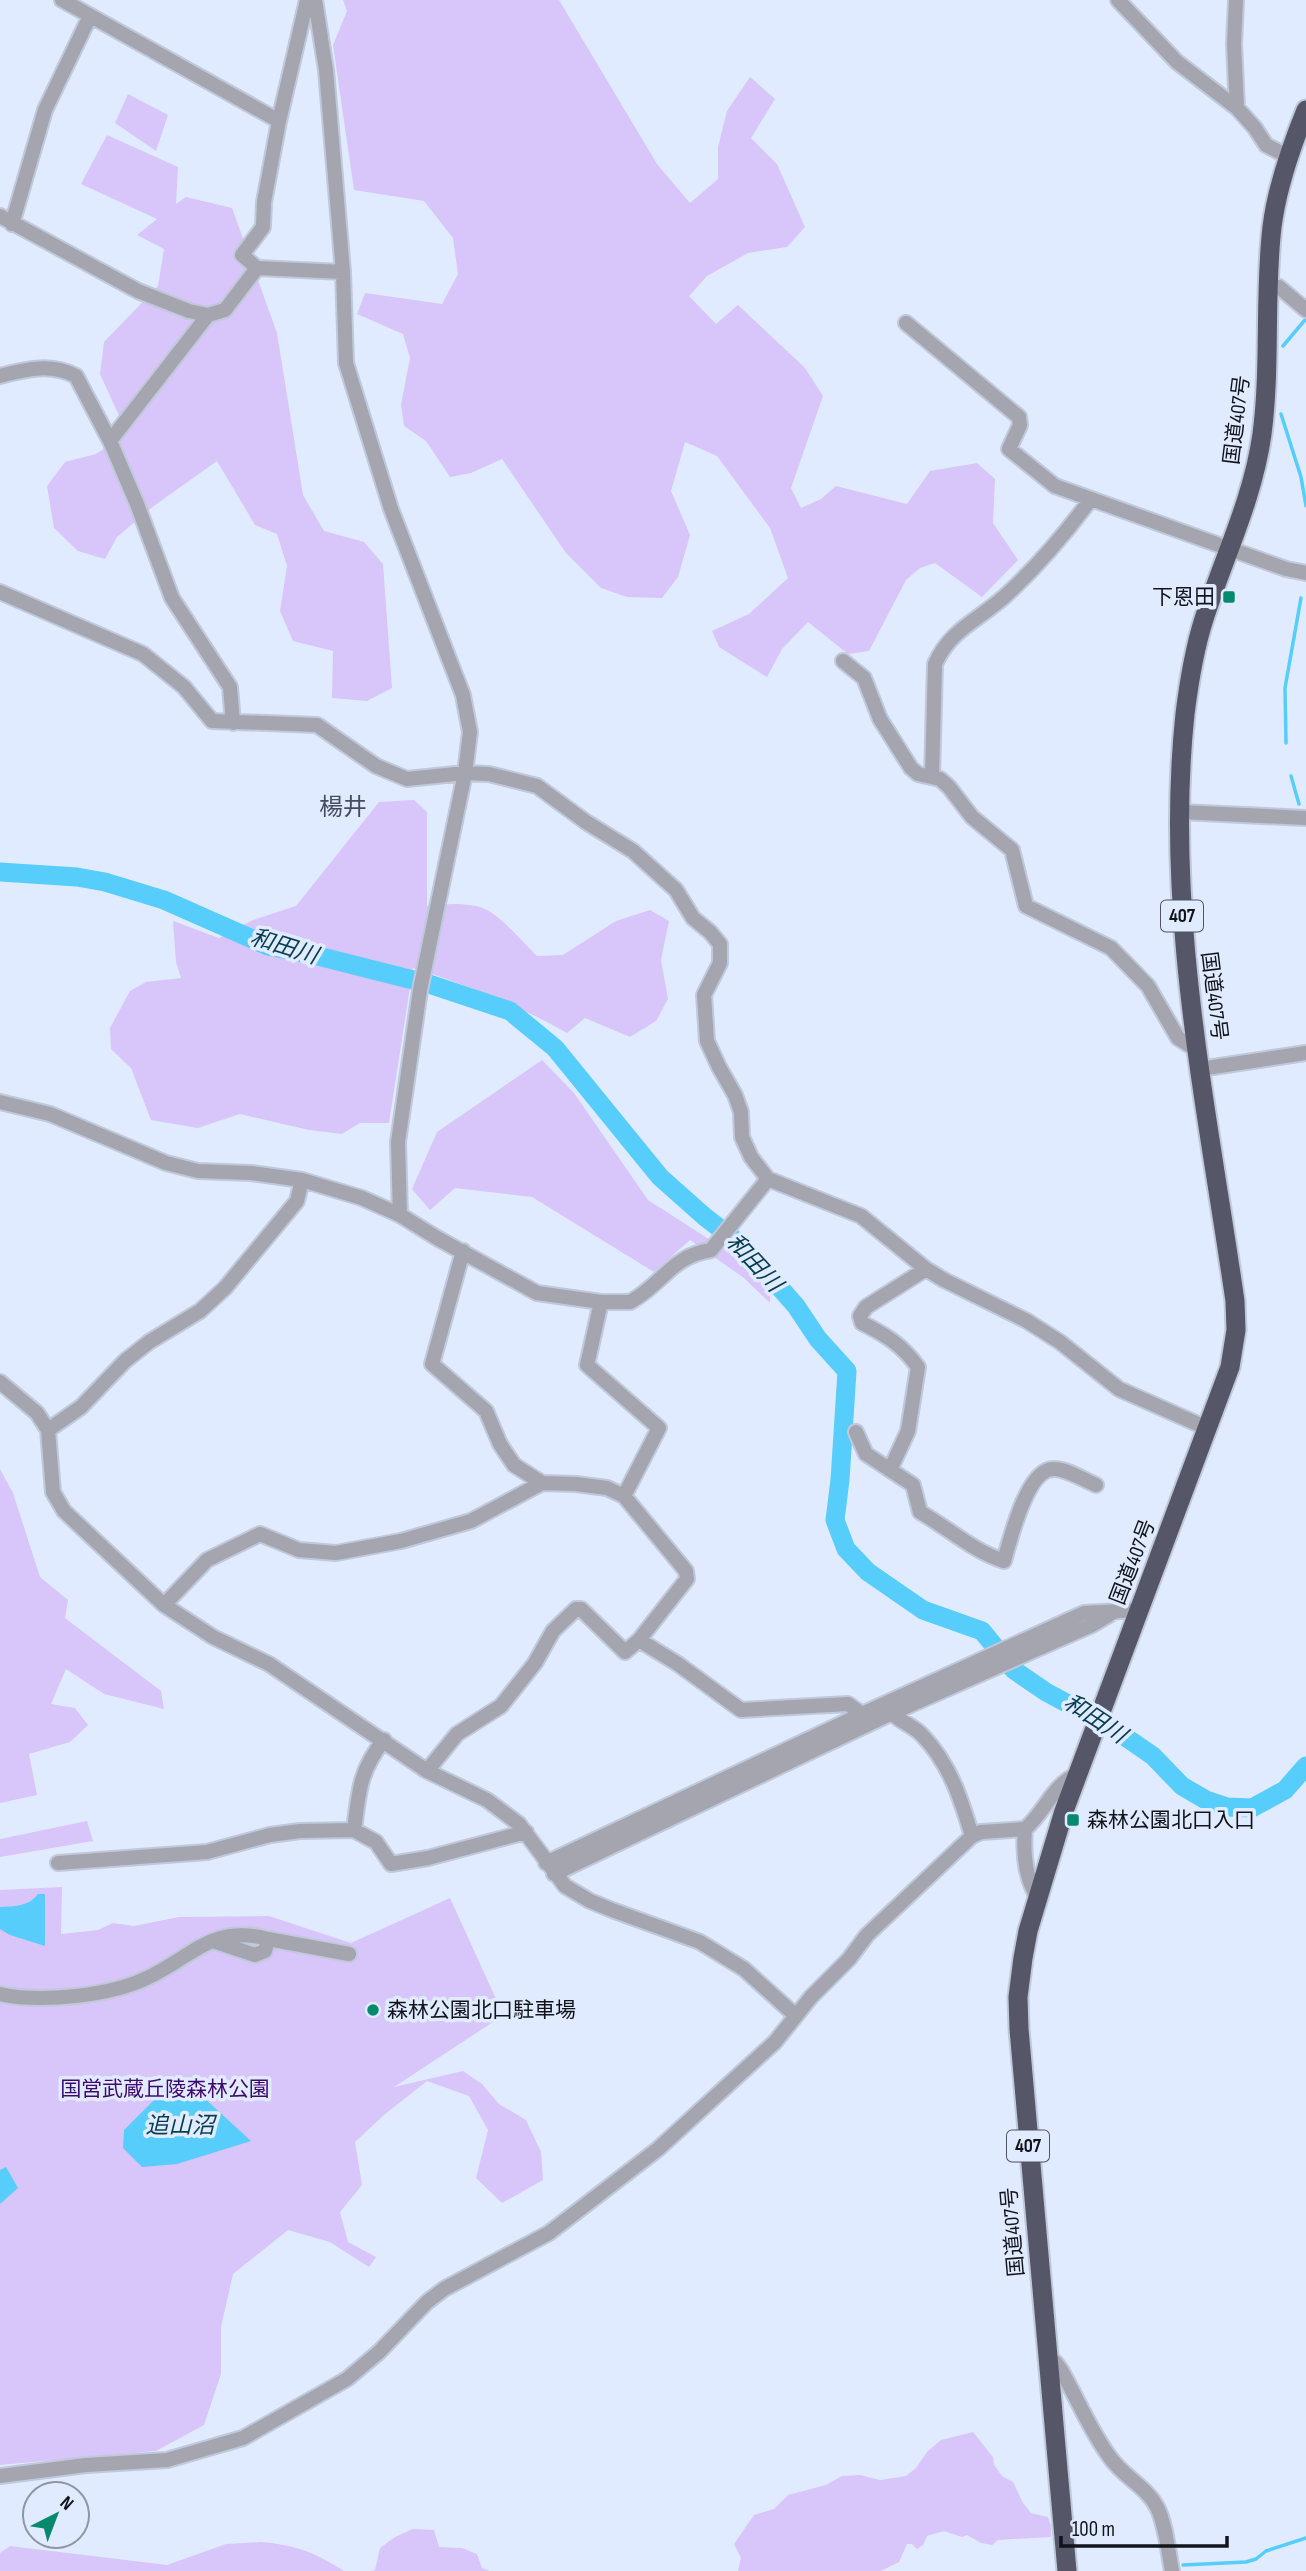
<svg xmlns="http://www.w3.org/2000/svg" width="1306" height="2571" font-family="'Sofia Sans Condensed','Noto Sans JP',sans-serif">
<rect width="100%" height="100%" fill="#e1ebff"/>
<path fill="#d8c5f9" d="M343,0H559L657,164L690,203L718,179V147L727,111L750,77L775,99L751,138L777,164L805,227L787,247L748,253L707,276L689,296L716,324L738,305L805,368L823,396L791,488L801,508L821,499L836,486L907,504L930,471L977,463L995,479L993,523L1018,560L982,597L935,563L920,568L906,580L869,651L848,654L808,622L782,649L767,677L719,647L712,631L749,614L788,578L770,528L717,456L685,442L671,491L690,535L678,577L662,598L627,597L601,588L566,553L502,459L471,473L450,477L426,441L404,426L401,405L410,358L403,334L357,314L365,293L442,304L458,274L453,238L424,201L354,190L333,45L347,11Z
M128,94L168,115L156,151L115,123Z
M107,135L178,167L176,204L186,197L232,208L277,333L303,495L324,531L364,542L383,564L392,688L367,701L332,698L333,651L293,641L280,611L287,566L277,534L255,525L217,461L155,505L117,537L105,559L78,551L54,528L47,486L65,462L96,454L127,433L100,374L104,342L158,286L164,249L137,235L157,219L81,184Z
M414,800L427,812V906C445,904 465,902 483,908C500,915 524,943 537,956L563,955L616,921L650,910L669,921L661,960L668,999L656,1021L630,1037L585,1018L567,1033C518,1005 467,985 413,968L389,1123H360L342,1134L309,1130L240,1114L198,1128L151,1120L131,1068L111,1049L110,1028L130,991L146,982L181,978L176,962L173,921L219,938L253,920L296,906L379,802Z
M542,1060L574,1093L648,1200L732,1254L770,1289V1303L744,1278L690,1240L654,1272L532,1197L455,1188L430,1210L412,1189L437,1132Z
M0,1469L13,1493L40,1577L68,1600L65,1618L161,1691L164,1709L104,1694L66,1669L51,1704L75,1708L88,1725L70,1742L29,1754L37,1795L0,1803Z
M87,1821L93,1841L0,1857V1839Z
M62,1887L61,1934L98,1930L113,1923L134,1926L179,1917L269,1916L351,1943L450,1898L497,2001L493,2022L394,2087L463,2071L482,2084L499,2104L526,2120L541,2152L543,2180L502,2203L476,2178L488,2130L469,2096L427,2081L384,2115L355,2142L362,2185L340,2212L348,2242L376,2257L369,2267L330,2242L288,2230L233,2274L221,2327V2374L204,2425L156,2451L0,2465V1890Z
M973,2432L993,2457L994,2465L1002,2476L1013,2482L1023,2503L1031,2513L1048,2517L1051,2526V2537L998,2540L992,2545L981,2543L967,2535L962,2537L944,2531L927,2536L923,2545L917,2549L912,2544H907L899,2562L881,2571H738L741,2558L734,2544L754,2515L774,2509L788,2495L826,2485L842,2476L860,2475L880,2480L906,2476L916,2468L927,2452L941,2440Z
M413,2529L434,2530L439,2547L462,2548L477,2554L482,2568L490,2571H370L375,2570L380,2548L395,2537Z
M261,2542C296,2545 314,2552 344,2571H0V2553L10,2546L167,2565L226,2544Z"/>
<path fill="#56cdfb" d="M38,1894H45V1946L10,1935L0,1929V1907C15,1906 28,1907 38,1894Z
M179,2075L251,2141L177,2164L142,2167L123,2148L124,2130Z
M6,2167L18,2188L0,2204V2170Z"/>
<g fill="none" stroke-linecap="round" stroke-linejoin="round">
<path stroke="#56cdfb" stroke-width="3.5" d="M1283,346L1305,320
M1281,414L1301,477L1306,506
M1286,743L1285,688L1301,598
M1291,776L1299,804
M1183,2565L1246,2562L1256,2559L1266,2551L1306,2538"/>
<path stroke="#56cdfb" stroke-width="19" d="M0,872L77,877L105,882L164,900L268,946L318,956L429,984L510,1011L555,1048L660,1177L705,1217L744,1247L796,1306L818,1339L847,1371L840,1480L835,1520L846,1549L868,1572L923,1610L982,1631L1014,1670L1046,1692L1111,1727L1153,1756L1182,1786L1206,1800L1227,1807L1252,1808L1285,1790L1306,1766"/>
<g stroke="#c0c9db" stroke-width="18">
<path id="minor" d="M62,0L279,121L307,0
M315,0L326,70L343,272L346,363L391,509L463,695L470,732L465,773L420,990L398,1142L400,1215
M1118,0L1177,62L1237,108L1255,128L1266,145L1289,157
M1236,0L1234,44L1237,108
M0,216L138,291L189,311L208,315L225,310L257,268L343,272
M12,224L45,110L90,16
M257,268L242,255L263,227L264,202L279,121
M1269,286L1279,287L1306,310
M906,323L1019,417L1020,425L1009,449L1055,486L1286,569L1306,573
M0,376C26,369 51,363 76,376L110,441L137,504L172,598L230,687L233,723
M110,441L208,315
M0,592L143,654L184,687L212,721L317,725L376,766L407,779L465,773L489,774L537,786L586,822L633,851L676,890L693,918L710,932L720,944V963L704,995L707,1041L719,1067L735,1095L741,1112L742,1137L751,1157L768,1179L861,1216L926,1269L944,1280L1027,1321L1060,1342L1119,1389L1209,1429
M843,661L864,678L880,719L911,768L918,774L940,779L949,787L972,817L1012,850L1026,906L1111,948L1148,986L1178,1038L1189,1045L1198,1046
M932,777L935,664C950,630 977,621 1004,597C1036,568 1065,534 1091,499
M1181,812L1306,818
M1200,1069L1306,1053
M0,1102L50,1114L166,1163L198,1171L251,1173L302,1180L362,1198L400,1215L437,1238L537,1293L601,1302H630L635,1299C665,1280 673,1256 711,1250L768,1179
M463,1251L432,1364L486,1411L500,1444L514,1465L542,1483
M601,1302L587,1365L659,1428L624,1496
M0,1382L37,1413L48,1430L53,1492L64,1511L164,1605L213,1637L269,1664L427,1771L487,1800L519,1824L565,1886L590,1901L612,1910L700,1942L744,1969L796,2016
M48,1430L81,1407L125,1361L149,1342L200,1311L225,1288L297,1201L302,1180
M856,1432L866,1454L913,1485L920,1512C948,1528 973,1551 1004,1561C1010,1540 1027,1468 1054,1469C1067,1469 1084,1480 1096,1485
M890,1470L908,1431L918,1367C902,1345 886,1335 862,1323L860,1316L866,1307L926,1269
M164,1605L207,1560L260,1534L299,1550L336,1553L401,1541L471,1521L542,1483L576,1484L607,1488L624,1496L686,1571L687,1579L639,1640L678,1664L741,1710L848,1704L862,1714
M889,1707C895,1721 912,1724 922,1735C950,1764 961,1799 972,1836
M427,1771L457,1734L501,1706L535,1663L553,1631L576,1609H581L625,1652L639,1640
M354,1830C359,1792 359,1771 384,1740
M58,1863L207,1852L270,1835L300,1831L354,1830L376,1842L391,1864L428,1858L526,1832
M546,1863L862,1714L1084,1613L1139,1610
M554,1874L892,1713L1092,1625L1114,1612
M1038,1898C1025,1878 1023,1853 1025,1829C1045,1812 1053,1784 1078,1774
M268,1939L349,1954
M0,1994C41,2003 111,1996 149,1977C194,1956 212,1924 268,1939L265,1951L255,1955L213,1941
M1048,2359L1055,2362L1061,2370C1077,2398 1090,2430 1109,2456C1123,2477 1146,2486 1157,2507C1166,2525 1168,2551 1172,2571
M0,2476L86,2465L167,2460L243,2438L347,2379L379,2352L427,2302L444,2289L549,2233L658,2149L775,2042L811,1997L849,1959L867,1935L972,1836L981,1832L1025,1829"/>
</g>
<g stroke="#c0c9db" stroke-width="23">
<path id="highway" d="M1067,2571L1019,2029L1018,1997L1023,1958L1028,1931L1064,1811L1230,1367L1236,1330L1235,1301C1207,1107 1164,911 1185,714C1189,682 1194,650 1204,619C1224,557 1253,499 1262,434C1271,365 1264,296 1272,227C1277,187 1291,147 1306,110"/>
</g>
<use href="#minor" stroke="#a4a5ae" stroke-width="14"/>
<use href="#highway" stroke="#555668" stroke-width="19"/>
</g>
<g fill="#06896d" stroke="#e1ebff" stroke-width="2.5">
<rect x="1222" y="590" width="14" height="14" rx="3.5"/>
<rect x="1066" y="1813" width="14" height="14" rx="3.5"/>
<circle cx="373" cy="2010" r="7"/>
</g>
<g text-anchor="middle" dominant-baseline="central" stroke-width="7" stroke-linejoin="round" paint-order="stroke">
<g fill="#e1ebff" stroke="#4f545f" stroke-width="2">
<rect x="1161" y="900.5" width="42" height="31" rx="5"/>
<rect x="1007" y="2130.5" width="42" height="31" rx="5"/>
</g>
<g font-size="19" font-weight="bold" fill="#11141b">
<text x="1182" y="916">407</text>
<text x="1028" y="2146">407</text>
</g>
<g font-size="21" fill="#11141b" stroke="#e1ebff">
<text transform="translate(1237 420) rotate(-83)">国道407号</text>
<text transform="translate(1214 996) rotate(83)">国道407号</text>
<text transform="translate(1133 1562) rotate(-69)">国道407号</text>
<text transform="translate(1013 2232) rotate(-95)">国道407号</text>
</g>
<g font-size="21" fill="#11141b" stroke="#e1ebff" text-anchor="start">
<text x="1215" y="597" text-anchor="end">下恩田</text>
<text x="1087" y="1820">森林公園北口入口</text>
<text x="387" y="2010">森林公園北口駐車場</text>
</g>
<g font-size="21" fill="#3f086f" stroke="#e1ebff">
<text x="165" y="2089">国営武蔵丘陵森林公園</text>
</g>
<g font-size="23" font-style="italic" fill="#073d50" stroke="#e1ebff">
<text transform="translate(284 947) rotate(17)">和田川</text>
<text transform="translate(754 1263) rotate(47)">和田川</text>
<text transform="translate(1095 1719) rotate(33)">和田川</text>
<text x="180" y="2126">追山沼</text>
</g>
<g font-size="24" fill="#454d5e" stroke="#e1ebff">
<text x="343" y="807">楊井</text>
</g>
</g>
<g transform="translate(56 2515) rotate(42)"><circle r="33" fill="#e1ebff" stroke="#8e95a4" stroke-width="2"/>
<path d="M0-5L12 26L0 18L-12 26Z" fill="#06896d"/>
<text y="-10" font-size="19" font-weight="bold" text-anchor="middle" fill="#11141b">N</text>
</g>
<path d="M1061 2536v10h166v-10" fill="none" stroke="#11141b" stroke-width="3.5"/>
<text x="1072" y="2536" font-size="21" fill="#11141b" stroke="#e1ebff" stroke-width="5" paint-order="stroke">100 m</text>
</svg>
